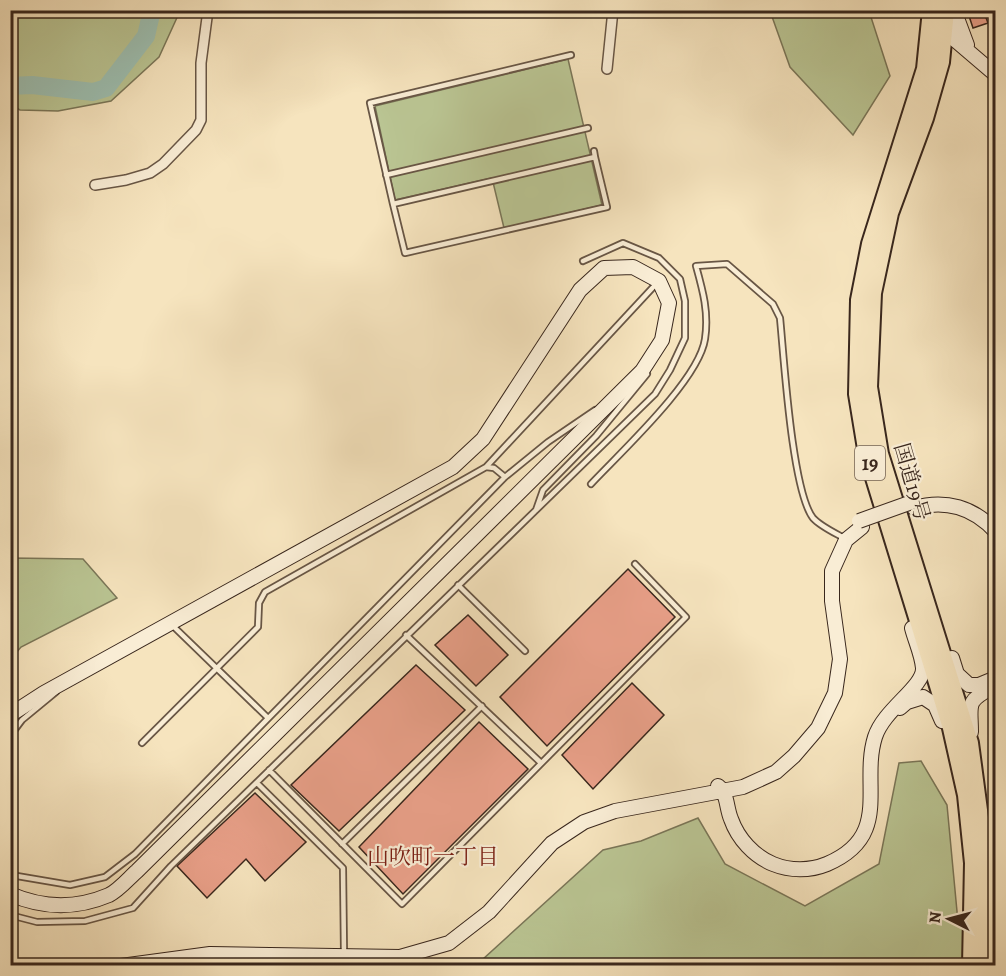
<svg xmlns="http://www.w3.org/2000/svg" width="1006" height="976" font-family="Alegreya,'Noto Serif JP',serif">
<rect width="100%" height="100%" fill="#f6e4be"/>
<filter id="stains"><feTurbulence type="fractalNoise" baseFrequency=".00333" numOctaves="4"/><feColorMatrix values="0 0 0 0 .2 0 0 0 0 .09 0 0 0 0 .02 0 0 0 .5 -.17"/></filter>
<radialGradient id="worn" r=".72"><stop offset=".6" stop-color="#630" stop-opacity="0"/><stop offset="1" stop-color="#630" stop-opacity=".3"/></radialGradient>
<path fill="#bac593" stroke="#7a7658" stroke-width="1.5" d="M10,11L11,10L180,11L159,57L111,101L58,111L20,110L11,105Z
M770,11H869L890,76L853,135L790,67Z
M568,59L602,205L504,228L492,178L395,200L375,106Z
M11,558L83,559L117,598L21,647L11,659Z
M921,761L947,805L958,922L995,923V965L445,966L483,959L603,850L641,841L698,818L725,864L805,906L879,864L899,763Z"/>
<g fill="none" stroke-linecap="round" stroke-linejoin="round">
<path stroke="#9dbfb1" stroke-width="18" d="M10,86L32,85L93,92L106,88L146,36L152,10"/>
</g>
<path fill="#e9a089" stroke="#39271d" stroke-width="1.5" d="M967,10H983L988,23L973,28Z
M628,569L675,617L547,746L500,697Z
M468,615L508,655L476,686L435,645Z
M416,665L465,710L339,831L291,785Z
M632,683L664,715L593,789L562,755Z
M479,722L528,769L403,894L359,847Z
M255,793L306,842L265,881L246,859L207,898L177,866Z"/>
<g fill="none" stroke-linecap="round" stroke-linejoin="round">
<g stroke="#685645" stroke-width="8">
<path id="lane" d="M571,55L370,103L393,204L595,157L594,151
M386,175L588,128
M393,204L405,253L607,207L595,157
M486,467L657,283
M591,484C621,452 699,380 705,339C709,313 703,291 696,266L727,264L773,304L780,318C784,358 792,491 813,518C820,526 835,533 844,538
M536,510L543,490L596,436L647,374
M458,585L525,651
M172,625L268,718
M406,635L540,762
M10,736L22,720L56,692
M142,743L258,627L259,603L265,592L486,467L494,468L505,477
M269,770L402,904L686,617L635,564
M257,783L343,868L344,953
M342,844L482,706
M10,870L17,876L70,885L105,877L135,854L505,477L548,442L595,410
M10,915L37,922L85,921L133,908L171,866L655,394L670,370L685,338V301L680,279L659,258L623,243L583,261"/>
</g>
<g stroke="#685645" stroke-width="12">
<path id="street" d="M607,69L613,10
M95,185L126,180L150,173L163,164L196,130L201,120V63L208,10"/>
</g>
<g stroke="#39271d" stroke-width="16">
<path id="secondary" d="M954,10L967,45
M942,22L955,40L996,75
M914,508C945,499 974,507 996,532
M952,658L957,674L969,685H979L996,678
M900,708L907,702L923,697L935,705L942,721
M10,715L44,693L453,467L483,439L580,290L604,268L633,267L659,281L669,303L662,340L642,371L137,871C129,878 119,890 109,895C76,909 42,908 10,894
M971,732C971,705 965,702 991,688
M718,786C728,794 726,807 731,819C738,839 754,856 773,864C790,871 810,871 827,864C893,836 860,785 875,737C884,709 924,687 923,668C922,655 915,640 912,628
M121,966L210,954L400,957L449,943L489,912L552,843L584,822L615,811L743,787L776,772L794,756L818,728L835,693L840,659L832,601V571L846,540L862,527"/>
</g>
<g stroke="#39271d" stroke-width="20">
<path id="highway" d="M931,10L925,69L870,244L859,300L857,394L867,455L951,728L966,795L973,863L971,966
M946,10L941,62L925,118L890,213L873,293L869,387L880,454L970,743L985,855L984,966"/>
</g>
<use href="#lane" stroke="#f9edd5" stroke-width="4.5"/>
<use href="#street" stroke="#f9edd5" stroke-width="9"/>
<use href="#secondary" stroke="#f9edd5" stroke-width="14"/>
<use href="#highway" stroke="#f6e4be" stroke-width="16"/>
<g stroke="#39271d" stroke-width="16" stroke-linecap="butt">
<path id="secondary-bridge" d="M859,521L912,502"/>
</g>
<use href="#secondary-bridge" stroke="#f9edd5" stroke-width="14"/>
</g>
<g text-anchor="middle" dominant-baseline="central" stroke-width="4.5" stroke-linejoin="round" paint-order="stroke">
<rect fill="#f9edd5" stroke="#736254" stroke-width="1.5" x="855" y="446" width="30" height="34" rx="4.5"/>
<g font-size="20" font-weight="bold" fill="#39271d">
<text x="870" y="463">19</text>
</g>
<g font-size="21" fill="#39271d" stroke="#f9edd5">
<text transform="translate(912 482) rotate(74)">国道19号</text>
</g>
<g font-size="22" fill="#7a1f14" stroke="#f9edd5">
<text x="433" y="857">山吹町一丁目</text>
</g>
</g>
<rect width="1006" height="976" fill="none" stroke="#f6e4be" stroke-width="36"/>
<rect x="12" y="12" width="982" height="952" fill="none" stroke="#39271d" stroke-width="3"/>
<rect x="18" y="18" width="970" height="940" fill="none" stroke="#39271d" stroke-width="1.5"/>
<g transform="translate(949 919) rotate(276)" stroke="#f9edd5" stroke-width="4.5" paint-order="stroke">
<path d="M0-4.5L10 22L0 15L-10 22Z" fill="#39271d"/>
<text y="-9" font-size="16" font-weight="bold" text-anchor="middle" fill="#39271d">N</text>
</g>
<rect width="100%" height="100%" filter="url(#stains)"/>
<rect width="100%" height="100%" fill="url(#worn)"/>
</svg>
